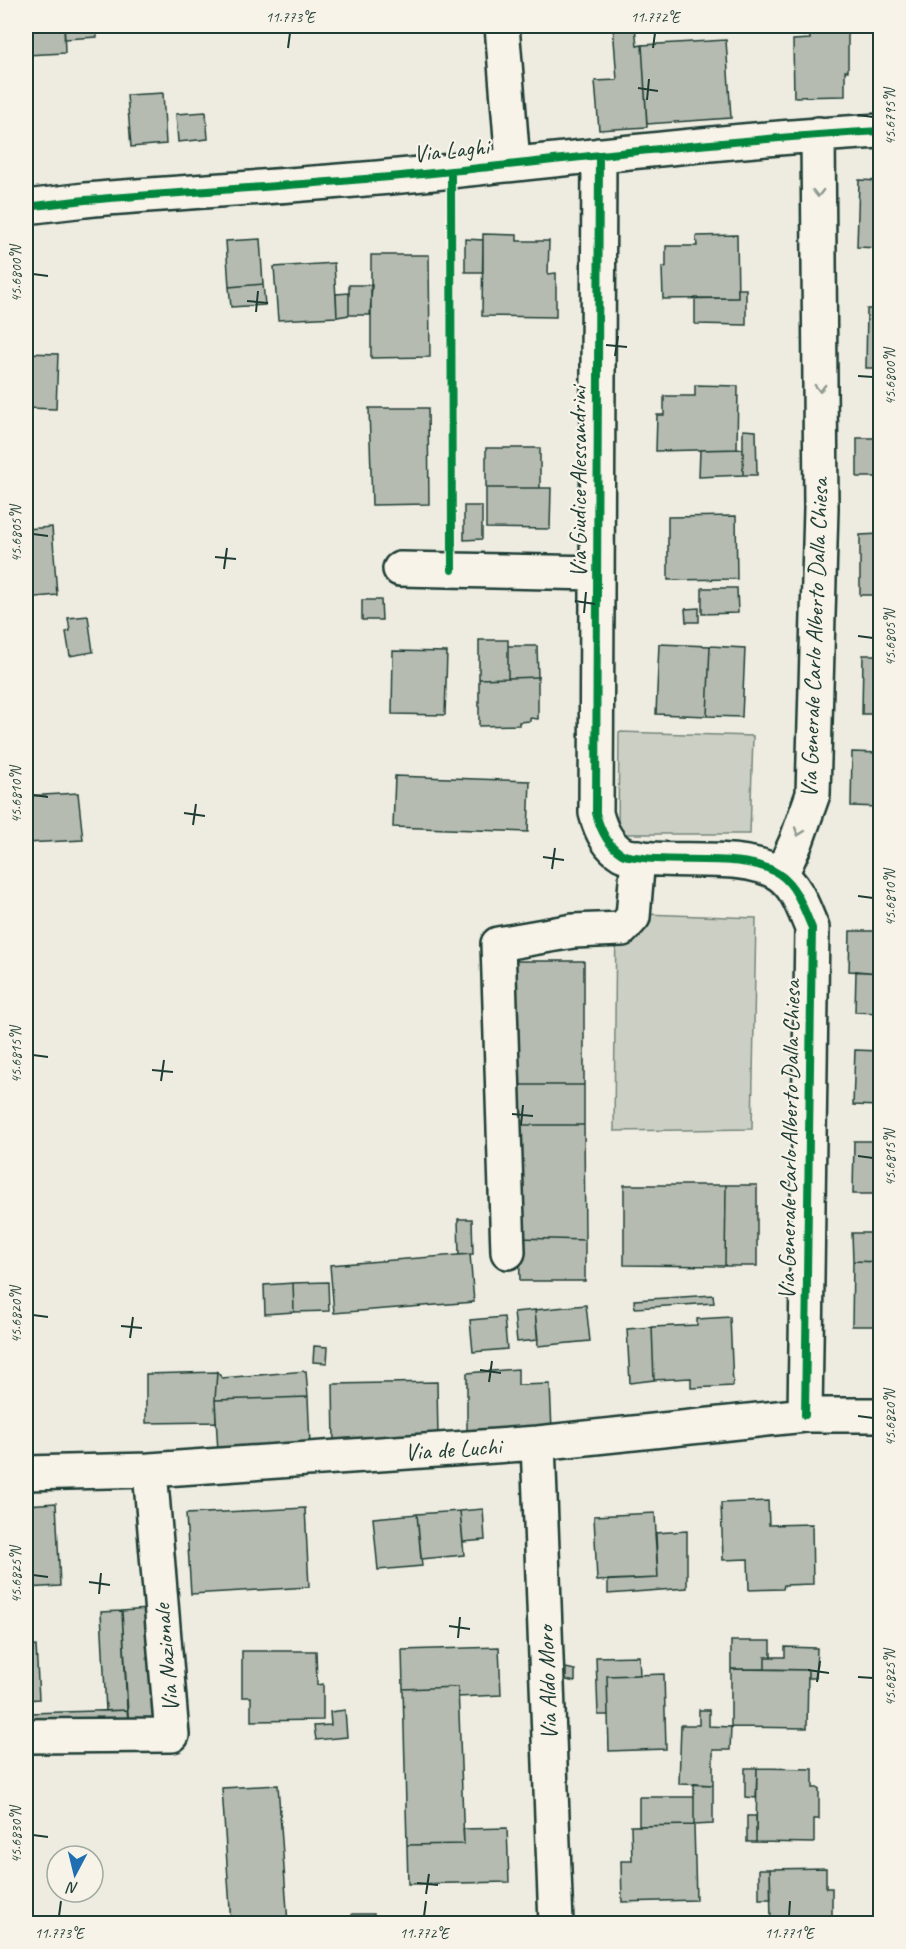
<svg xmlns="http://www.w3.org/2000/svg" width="906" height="1949" font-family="Caveat,sans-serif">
<rect width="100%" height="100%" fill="#eeece1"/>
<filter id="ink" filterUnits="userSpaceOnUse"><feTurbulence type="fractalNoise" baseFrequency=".0167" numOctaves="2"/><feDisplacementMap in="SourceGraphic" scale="12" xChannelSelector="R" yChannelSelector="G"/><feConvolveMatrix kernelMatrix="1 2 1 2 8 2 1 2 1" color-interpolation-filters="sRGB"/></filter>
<g filter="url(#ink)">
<path fill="#cccfc4" stroke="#76867c" stroke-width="1.5" d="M619,732L753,736L750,834H618Z
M616,913L756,918L752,1129L614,1131Z"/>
<path fill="#b5bbb0" stroke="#1f3d34" stroke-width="1.5" d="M26,26H64L65,53L26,55Z
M64,26H97V37L65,39Z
M613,26H635L637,46L642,45L647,127L599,130L595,81L617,80Z
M809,27H841L848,33V71H845V96L794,97L793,40L810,39Z
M726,40L731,118L647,124L642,45Z
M163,93L166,144L131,147L127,95Z
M206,112L208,139L178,142L176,114Z
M859,180L880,181L879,248L857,247Z
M483,234L517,235V241H549L548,274L556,273V317L482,316Z
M737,235L738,298L663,299L662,267H666V246H697L696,236Z
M260,239L263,284L229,287L226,241Z
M465,239L483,240V272H465Z
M371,255H429L430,357L371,358Z
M334,263L337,317L278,320L274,267Z
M263,284L265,305L231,307L229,287Z
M349,285H372L370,315H349Z
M738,289H746V325L695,324V298H738Z
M349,293V315L337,317L336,294Z
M867,309H880V368H866Z
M26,353L58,354L56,409L26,408Z
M695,385L738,386L737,449L656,451L657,415H664V396H695Z
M369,408H428L429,504L372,505Z
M743,430L756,431L757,475H743Z
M857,438H880V477H857Z
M486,448H540V488H486Z
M743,449V475L699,477L700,450Z
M486,488H551L550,529L486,528Z
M464,506H482V539L464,540Z
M736,516L737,579L668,580V517Z
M52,527L57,595L26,598V529Z
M880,534V595H860V535Z
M702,588H737L738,613L702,614Z
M362,600H381L382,620H362Z
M699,608V622H686L685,609Z
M88,616L93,652L70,656L66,632L70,631L68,618Z
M479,640H508V678L479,679Z
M659,644L710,646L707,716L656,714Z
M508,646H537L538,677L508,678Z
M710,646L745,648L742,717L707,716Z
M393,651L447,652L445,715L392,714Z
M863,655H880V714H862Z
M538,677V719L530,718V721L519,722V725L479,726V679Z
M852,752L880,753V807L851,806Z
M395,776L530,781L528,832L393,827Z
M78,793L83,840L26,843V796Z
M879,868H880V907H878Z
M850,931H880V973L849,971Z
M506,961H584V1085H506Z
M856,971L880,973V1013L855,1012Z
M855,1050L880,1051V1106L853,1105Z
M518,1085H584V1125H518Z
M518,1125H584L585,1240L519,1238Z
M854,1141H880V1194H853Z
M624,1185H726L725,1266L624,1265Z
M726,1185H757V1266H725Z
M458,1219H472L473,1254L459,1255Z
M852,1233H880V1262L853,1261Z
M519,1238L585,1240V1281H520Z
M470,1254L474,1302L334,1313L330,1265Z
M853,1261L880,1262V1326H852Z
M328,1282L329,1311L294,1312L293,1283Z
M293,1283L294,1312L265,1314L264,1285Z
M713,1295L714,1303L635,1308L634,1300Z
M586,1305L590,1341L538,1346L535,1310Z
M535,1310L538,1340L517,1342L514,1312Z
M504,1317L507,1349L473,1352L470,1320Z
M730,1317L733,1386L691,1388V1378L654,1380L652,1327L697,1325V1319Z
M652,1327L654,1380L630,1383L627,1329Z
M314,1346L328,1347L327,1363L313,1362Z
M518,1369V1385L550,1384L552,1431L467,1438V1373Z
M306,1371L308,1397L215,1400L217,1372L222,1378Z
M217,1372L215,1400L216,1422L146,1423V1374Z
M437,1382L438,1439L334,1442L333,1384Z
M308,1397L310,1447L218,1452L215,1400Z
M768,1501L769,1525L812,1524L813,1584L784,1585L783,1589L749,1590L748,1559L723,1560L721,1503Z
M56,1503L60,1586L26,1588V1505Z
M305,1508L309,1587L191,1594L186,1514Z
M483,1509L485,1540L463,1542L460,1511Z
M460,1511L464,1555L421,1559L417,1514Z
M655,1513L658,1578L597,1581L594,1516Z
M417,1514L422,1566L378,1570L373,1518Z
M687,1531V1588L608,1594V1580L658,1578L655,1533Z
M148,1609L155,1728L129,1730L122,1611Z
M122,1611L127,1710L106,1711L101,1612Z
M731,1641H771V1657H765V1669H731Z
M26,1646H36L39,1699L26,1700Z
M499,1647L501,1695L458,1697V1687L403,1689L402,1650Z
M785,1647L817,1648L816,1678H808V1670L765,1669V1657H785Z
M242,1651H316L317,1685L323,1684V1720L251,1721V1697H242Z
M639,1656L640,1675L607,1676L608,1715H598L596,1657Z
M566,1668L575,1670V1682L566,1680Z
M731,1669L808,1670L807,1728L731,1727Z
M664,1674L666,1749L609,1751L607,1676Z
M458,1687L464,1844L407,1845L403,1689Z
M127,1710L129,1730L31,1732L30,1713Z
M345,1710L347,1737L316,1740L314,1726L331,1725L330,1712Z
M699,1710H709V1726L731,1727L730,1750H713V1785L679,1784L681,1725H699Z
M745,1768H757L756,1798L745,1797Z
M757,1768L813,1769V1788H819V1819H814V1843L756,1842Z
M694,1784L713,1785V1824L694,1825Z
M278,1785L288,1924H231L222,1788Z
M639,1797H694V1825L639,1826Z
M747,1816H756V1842H747Z
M26,1822L33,1924H26Z
M694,1825L696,1900L622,1902L621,1861H632L631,1826Z
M507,1828L509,1882L408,1884L407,1845L464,1844L463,1829Z
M826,1868V1888H832V1921L828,1922V1924H771L770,1869Z
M759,1869H770L771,1899H759Z
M352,1914H374V1924H352Z"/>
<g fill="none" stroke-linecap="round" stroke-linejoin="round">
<g stroke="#1f3d34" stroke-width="38">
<path id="minor" d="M502,26L513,163
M599,155L596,813C600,829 607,845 622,854C627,857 638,857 644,858C683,863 747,853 779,874C797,886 804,910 812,928L805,1415
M26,207L85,200C207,190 330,184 451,171C594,156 737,139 880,131
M400,569L597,573
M781,875L796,842L813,794L821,508L818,134
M508,1252L498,944L573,931L622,929L633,917L638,857
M538,1443L556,1924
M26,1473L150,1470L538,1443L805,1415H880
M26,1736L172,1735L150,1470"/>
</g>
<use href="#minor" stroke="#f7f3e8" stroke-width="33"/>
<g stroke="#f7f3e8" stroke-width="11">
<path id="cycleway" d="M599,155L596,813C600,829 607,845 622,854C627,857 638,857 644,858C683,863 747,853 779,874C797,886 804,910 812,928L805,1415
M451,171L452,570
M26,207L85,200C207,190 330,184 451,171C594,156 737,139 880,131"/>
</g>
<use href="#cycleway" stroke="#00873e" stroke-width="8"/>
</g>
<defs><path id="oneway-chevron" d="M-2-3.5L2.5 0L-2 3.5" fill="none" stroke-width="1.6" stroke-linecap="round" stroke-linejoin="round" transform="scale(1.5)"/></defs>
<g stroke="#8b988e">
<use href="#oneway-chevron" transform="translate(818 193) rotate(90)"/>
<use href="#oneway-chevron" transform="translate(820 388) rotate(90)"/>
<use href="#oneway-chevron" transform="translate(799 832) rotate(110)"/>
</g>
</g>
<path fill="none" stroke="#1f3d34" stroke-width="2" d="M288,48L290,33M653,48L655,33M638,88L658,91M647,100L649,79M858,115L873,117M33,274L48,276M247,301L268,303M256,312L258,291M606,345L627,347M615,356L618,336M858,376L873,377M33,534L48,536M215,557L236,559M224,569L227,548M575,601L595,604M584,613L586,592M858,636L873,638M33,795L48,797M184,813L205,816M193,825L196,804M543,857L564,860M552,869L555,848M858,896L873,898M33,1055L48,1057M152,1070L173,1072M161,1081L164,1060M512,1114L533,1116M521,1125L523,1105M858,1156L873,1158M33,1315L48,1317M121,1326L142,1328M130,1338L133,1317M480,1370L501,1373M489,1382L492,1361M858,1416L873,1418M33,1575L48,1577M89,1582L110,1585M99,1594L101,1573M449,1626L470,1629M458,1638L460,1617M808,1670L829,1673M858,1677L873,1678M817,1682L820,1661M33,1835L48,1837M417,1883L438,1885M426,1894L429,1874M59,1916L61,1901M424,1916L426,1901M789,1916L790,1901"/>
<g text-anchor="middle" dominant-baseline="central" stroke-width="4.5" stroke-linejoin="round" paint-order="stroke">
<g font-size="24" fill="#1f3d34" stroke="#f7f3e8">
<text transform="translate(451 150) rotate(-6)">Via Laghi</text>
<text transform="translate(578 482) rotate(-90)">Via Giudice Alessandrini</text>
<text transform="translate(814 638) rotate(-88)">Via Generale Carlo Alberto Dalla Chiesa</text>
<text transform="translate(789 1140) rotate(-89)">Via Generale Carlo Alberto Dalla Chiesa</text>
<text transform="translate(453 1449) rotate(-4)">Via de Luchi</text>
<text transform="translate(166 1658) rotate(-95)">Via Nazionale</text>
<text transform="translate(547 1683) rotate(-92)">Via Aldo Moro</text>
</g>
</g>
<rect width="906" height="1949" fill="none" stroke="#f7f3e8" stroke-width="66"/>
<g transform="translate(75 1874) rotate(187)"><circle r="28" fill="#f7f3e8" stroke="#a1aaa0" stroke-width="1.5"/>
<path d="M0-4.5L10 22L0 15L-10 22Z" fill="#1f6fb2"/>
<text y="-9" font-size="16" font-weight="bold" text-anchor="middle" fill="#1f3d34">N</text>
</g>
<rect x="33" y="33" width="840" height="1883" fill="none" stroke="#1f3d34" stroke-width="2"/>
<g font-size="15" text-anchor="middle" fill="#1f3d34">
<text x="290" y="22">11.773°E</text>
<text x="655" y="22">11.772°E</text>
<text transform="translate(890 117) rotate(-90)" y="5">45.6795°N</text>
<text transform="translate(16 274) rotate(-90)" y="5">45.6800°N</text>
<text transform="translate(890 377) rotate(-90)" y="5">45.6800°N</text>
<text transform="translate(16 534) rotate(-90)" y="5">45.6805°N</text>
<text transform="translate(890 638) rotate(-90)" y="5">45.6805°N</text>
<text transform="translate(16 795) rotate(-90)" y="5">45.6810°N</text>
<text transform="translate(890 898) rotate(-90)" y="5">45.6810°N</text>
<text transform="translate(16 1055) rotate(-90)" y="5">45.6815°N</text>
<text transform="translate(890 1158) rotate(-90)" y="5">45.6815°N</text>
<text transform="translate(16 1315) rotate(-90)" y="5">45.6820°N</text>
<text transform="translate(890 1418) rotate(-90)" y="5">45.6820°N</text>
<text transform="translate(16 1575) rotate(-90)" y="5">45.6825°N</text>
<text transform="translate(890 1678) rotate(-90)" y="5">45.6825°N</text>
<text transform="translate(16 1835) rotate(-90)" y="5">45.6830°N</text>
<text x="59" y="1938">11.773°E</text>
<text x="424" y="1938">11.772°E</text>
<text x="789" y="1938">11.771°E</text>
</g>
</svg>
